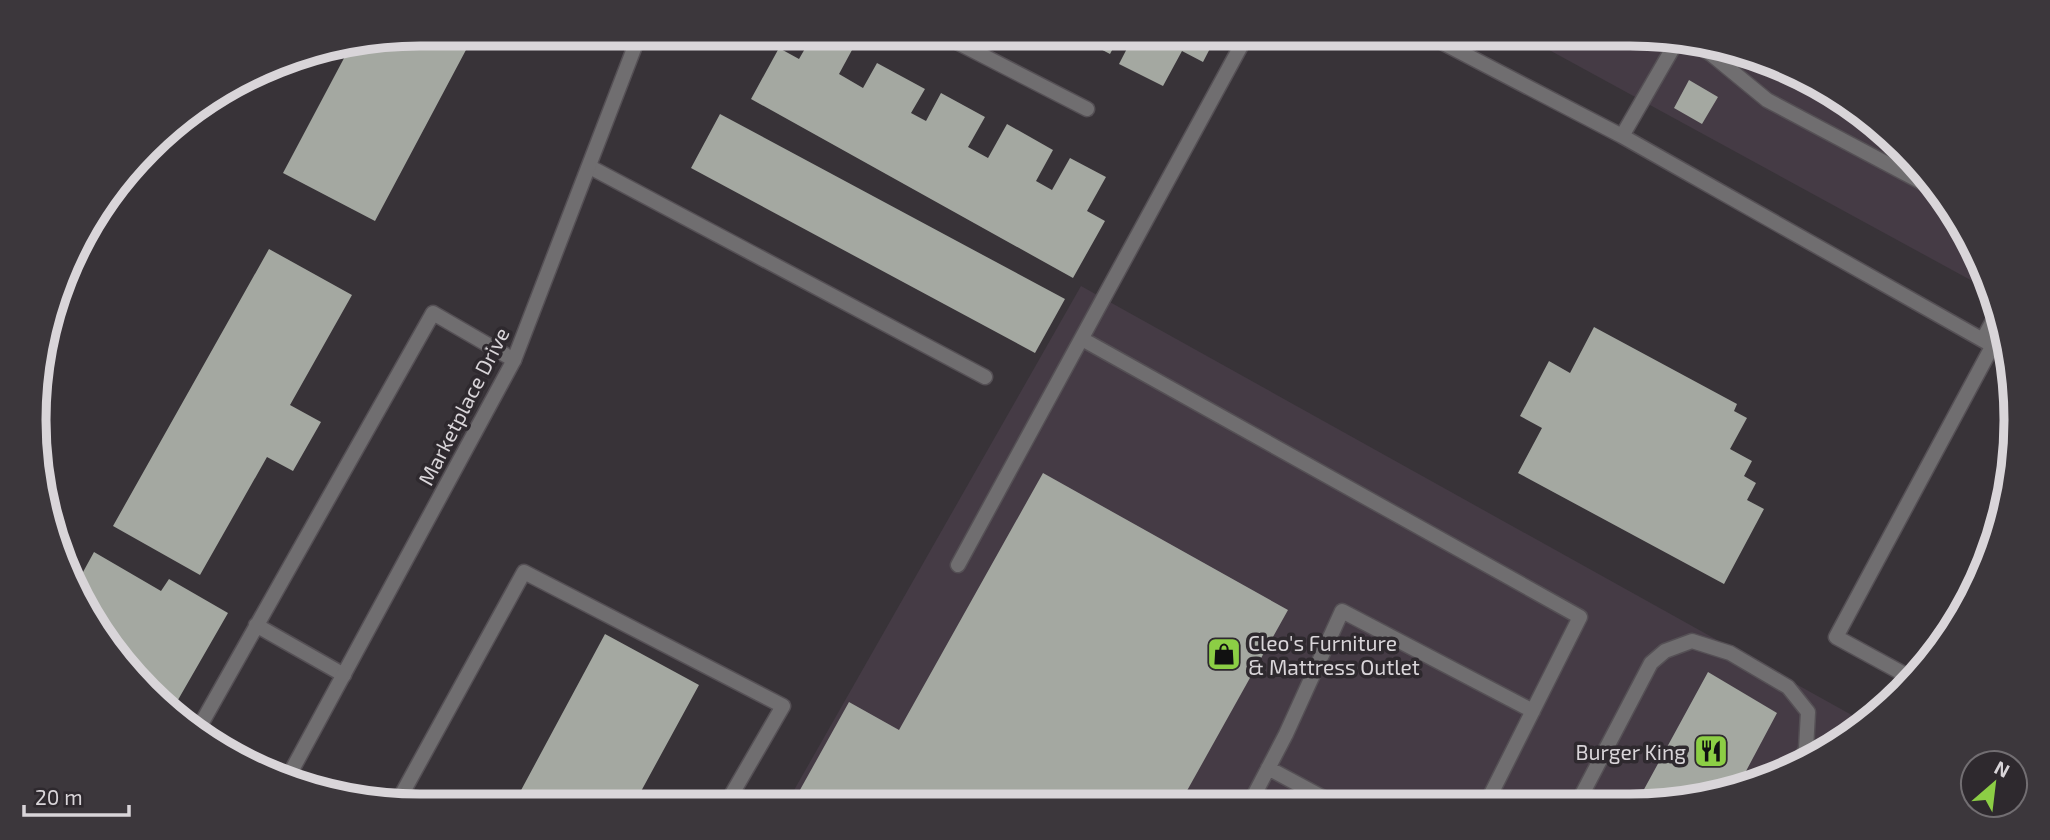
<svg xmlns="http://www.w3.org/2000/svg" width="2050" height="840" font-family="'Exo 2',sans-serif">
<rect width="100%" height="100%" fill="#383338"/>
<path fill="#453b45" d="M1518,33H1630L1754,54L1885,129L1977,249L1987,289Z
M1081,286L1866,723L1778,777L1681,803L785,806Z"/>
<path fill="#a4a8a1" d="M420,33H475L375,221L283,173L351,45Z
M814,33H821L852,50L839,74L863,88L877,63L925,89L911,113L926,121L941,93L985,117L968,147L988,158L1007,124L1053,150L1036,181L1052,190L1070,158L1106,177L1087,211L1105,221L1073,278L751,99L779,48L799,59Z
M1070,33H1121L1110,54Z
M1135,33H1218L1203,62L1182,51L1163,86L1119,64Z
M1689,80L1718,97L1702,124L1674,108Z
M720,114L1065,299L1035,353L691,168Z
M269,249L352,295L290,405L321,422L293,471L267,457L200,575L113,526Z
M1594,327L1737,404L1734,411L1747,418L1730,449L1752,461L1744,476L1756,483L1747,500L1764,509L1724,584L1518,473L1542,428L1520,416L1549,361L1570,373Z
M1043,473L1288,610L1179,805L791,806L849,702L899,730Z
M94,552L161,591L169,579L228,613L171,712L98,635L77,583Z
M605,634L699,685L633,806L512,807Z
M1708,672L1777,713L1737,788L1681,803L1636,804Z"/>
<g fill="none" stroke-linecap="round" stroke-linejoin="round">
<g stroke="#555055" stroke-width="17">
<path id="lane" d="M939,33L1087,109
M1424,33L1622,136L2004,352
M1695,44L1711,54L1767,100L1927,185
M1731,70V50
M1622,136L1677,41
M590,167L985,377
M1082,339L1580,617L1486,804
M1983,339L1995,317
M958,565L1248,33
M256,625L344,675
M1913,679L1836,637L1993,345
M196,733L433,313L514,360
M1268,768L1335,804
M397,803L524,572L783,706L725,806
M1577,804L1651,663L1665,651L1692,641L1730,653L1788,687L1808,712L1806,749L1797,766
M1249,805L1286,734L1342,611L1533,711"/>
</g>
<g stroke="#555055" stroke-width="17">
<path id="street" d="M286,781L514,360L640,33"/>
</g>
<use href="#lane" stroke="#706e70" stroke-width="14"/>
<use href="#street" stroke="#706e70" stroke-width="14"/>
</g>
<defs>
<g id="shop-square" transform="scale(1.75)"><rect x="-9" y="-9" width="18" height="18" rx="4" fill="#8cce45" stroke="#2e292e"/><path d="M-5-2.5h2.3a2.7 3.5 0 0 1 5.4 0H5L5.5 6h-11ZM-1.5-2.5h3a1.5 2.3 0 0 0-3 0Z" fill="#111"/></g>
<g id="restaurant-square" transform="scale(1.75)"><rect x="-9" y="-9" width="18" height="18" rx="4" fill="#8cce45" stroke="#2e292e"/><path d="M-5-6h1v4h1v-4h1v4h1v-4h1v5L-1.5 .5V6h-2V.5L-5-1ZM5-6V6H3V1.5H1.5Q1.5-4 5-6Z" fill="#111"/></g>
</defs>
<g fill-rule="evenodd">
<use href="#shop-square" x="1224" y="654"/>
<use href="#restaurant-square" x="1711" y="751"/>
</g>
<g text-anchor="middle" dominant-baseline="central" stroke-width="7" stroke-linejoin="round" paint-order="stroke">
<g font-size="21" fill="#d9d5d9" stroke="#2e292e">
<text transform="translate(463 406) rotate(-63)">Marketplace Drive</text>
</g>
<g font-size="21" fill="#d9d5d9" stroke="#2e292e" text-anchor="start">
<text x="1248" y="642">Cleo's Furniture<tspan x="1248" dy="24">&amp; Mattress Outlet</tspan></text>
<text x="1686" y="751" text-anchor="end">Burger King</text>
</g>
</g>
<path d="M0 0H2050V840H0ZM420 46H1630A374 374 0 0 1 2004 420V420A374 374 0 0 1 1630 794H420A374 374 0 0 1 46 420V420A374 374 0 0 1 420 46Z" fill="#3c373c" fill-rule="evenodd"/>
<path fill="none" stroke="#d9d5d9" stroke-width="9" d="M420 46H1630A374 374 0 0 1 2004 420V420A374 374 0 0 1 1630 794H420A374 374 0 0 1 46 420V420A374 374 0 0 1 420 46Z"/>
<g transform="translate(1994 784) rotate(28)"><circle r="33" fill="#2e292e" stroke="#726e72" stroke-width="2"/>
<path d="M0-5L12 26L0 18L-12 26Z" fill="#8cce45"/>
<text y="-10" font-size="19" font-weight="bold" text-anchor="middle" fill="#d9d5d9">N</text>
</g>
<path d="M24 805v10h105v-10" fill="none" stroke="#d9d5d9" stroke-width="3.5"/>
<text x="35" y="805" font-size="21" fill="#d9d5d9" stroke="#2e292e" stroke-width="5" paint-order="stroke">20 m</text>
</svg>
